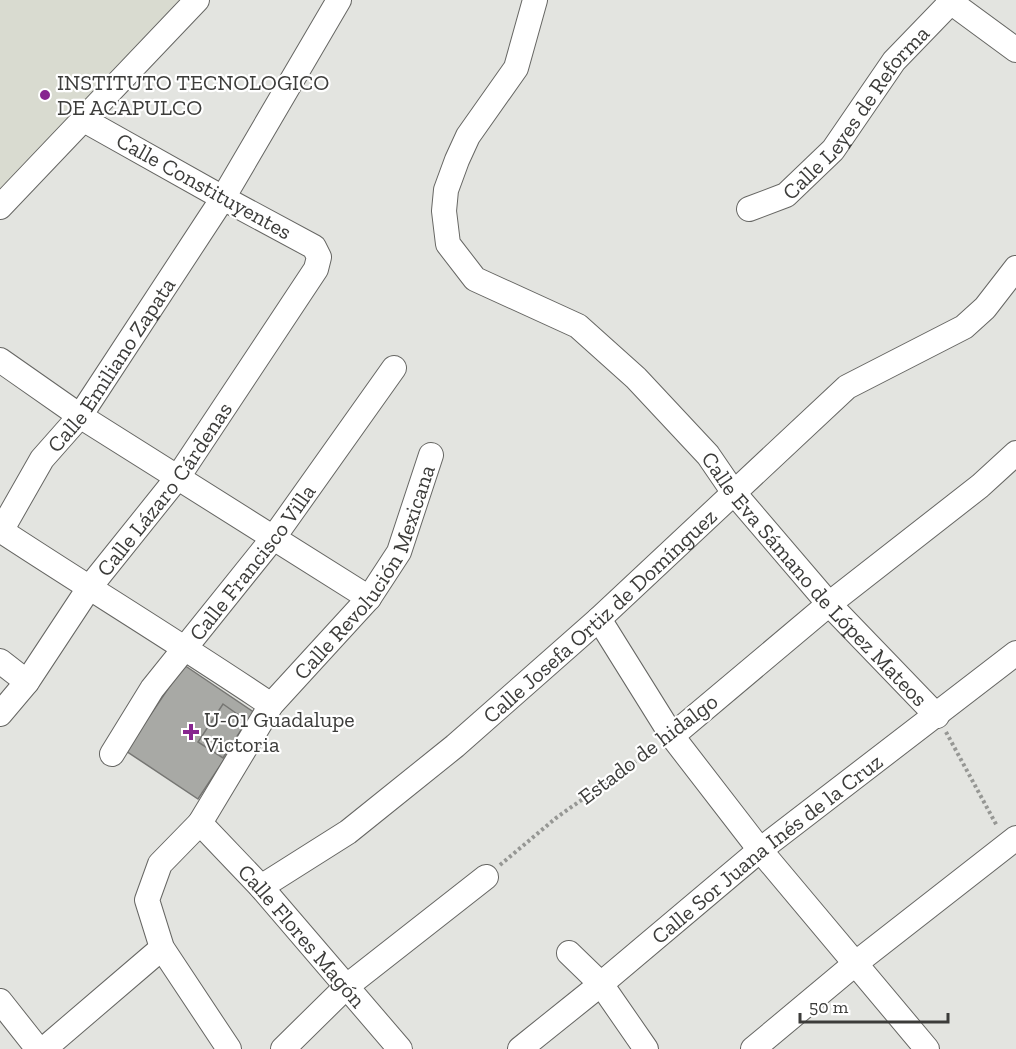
<svg xmlns="http://www.w3.org/2000/svg" width="1016" height="1049" font-family="'Zilla Slab',serif">
<rect width="100%" height="100%" fill="#e3e4e0"/>
<path fill="#d9dbd0" d="M0,0H179L0,191Z"/>
<path fill="#a8a9a5" stroke="#767673" stroke-width="1.5" d="M184,665L255,713L198,799L126,751Z
M223,704L247,721L223,758L198,742Z"/>
<g fill="none" stroke-linecap="round" stroke-linejoin="round">
<g stroke="#666663" stroke-width="26">
<g id="minor">
<path id="s1" d="M535,0L516,68L468,136L457,160L446,190L444,211L448,244L475,279L578,326L636,378L708,455L734,493L829,604L937,716"/>
<path d="M948,0L1016,50"/>
<path d="M0,207L197,0"/>
<path id="s2" d="M749,209L786,195L833,150L894,61L953,0"/>
<path d="M0,360L80,416L369,598"/>
<path d="M0,530C90,589 182,645 271,705"/>
<path id="s3" d="M1,531L42,459L80,416L223,198L339,0"/>
<path d="M599,619L672,736L760,850L927,1049"/>
<path d="M0,661L27,682"/>
<path id="s4" d="M0,714L27,682L89,588L178,477L316,269L319,257L314,247L223,198L84,120"/>
<path d="M672,736L829,604L980,486L1016,453"/>
<path id="s5" d="M112,754L152,689L274,537L394,368"/>
<path id="s6" d="M200,823L261,887L400,1049"/>
<path id="s7" d="M261,887L348,832L455,746L599,619L847,387L964,327L985,308L1016,268"/>
<path d="M569,953L601,984L646,1049"/>
<path d="M0,1001L38,1049"/>
<path d="M44,1049L162,948"/>
<path id="s8" d="M229,1049L162,948L147,900L160,864L200,823L271,705L369,598L399,552L431,455"/>
<path d="M283,1049L347,986L486,877"/>
<path id="s9" d="M520,1049L601,984L760,850L1016,653"/>
<path d="M753,1049L856,963L1016,838"/>
</g>
</g>
<path stroke="#969794" stroke-width="4" stroke-dasharray="3 3" stroke-linecap="butt" d="M946,732L997,826
M500,865L556,818L656,747"/>
<use href="#minor" stroke="#fff" stroke-width="24"/>
</g>
<g fill="#87258f" stroke="#fff" stroke-width="2">
<circle cx="45" cy="95" r="6"/>
<path d="M188 723h6v6h6v6h-6v6h-6v-6h-6v-6h6z"/>
</g>
<g text-anchor="middle" dominant-baseline="central" stroke-width="4.5" stroke-linejoin="round" paint-order="stroke">
<g font-size="22" fill="#3c3c3a" stroke="#fff" text-anchor="start">
<text x="57" y="82">INSTITUTO TECNOLOGICO<tspan x="57" dy="25">DE ACAPULCO</tspan></text>
<text x="204" y="719">U-01 Guadalupe<tspan x="204" dy="25">Victoria</tspan></text>
</g>
<g font-size="22" fill="#3c3c3a" stroke="#fff">
<text stroke="none"><textPath href="#s2" startOffset="148">Calle Leyes de Reforma</textPath></text>
<text transform="translate(204 186) rotate(29)">Calle Constituyentes</text>
<text stroke="none"><textPath href="#s3" startOffset="200">Calle Emiliano Zapata</textPath></text>
<text stroke="none"><textPath href="#s4" startOffset="279">Calle Lázaro Cárdenas</textPath></text>
<text stroke="none"><textPath href="#s5" startOffset="238">Calle Francisco Villa</textPath></text>
<text stroke="none"><textPath href="#s8" startOffset="570">Calle Revolución Mexicana</textPath></text>
<text stroke="none"><textPath href="#s1" startOffset="771">Calle Eva Sámano de López Mateos</textPath></text>
<text stroke="none"><textPath href="#s7" startOffset="435">Calle Josefa Ortiz de Domínguez</textPath></text>
<text transform="translate(648 749) rotate(-37)">Estado de hidalgo</text>
<text stroke="none"><textPath href="#s9" startOffset="318">Calle Sor Juana Inés de la Cruz</textPath></text>
<text stroke="none"><textPath href="#s6" startOffset="152">Calle Flores Magón</textPath></text>
</g>
</g>
<path d="M800 1013v9h148v-9" fill="none" stroke="#3c3c3a" stroke-width="3"/>
<text x="809" y="1013" font-size="18" fill="#3c3c3a" stroke="#ffffff" stroke-width="4.5" paint-order="stroke">50 m</text>
</svg>
